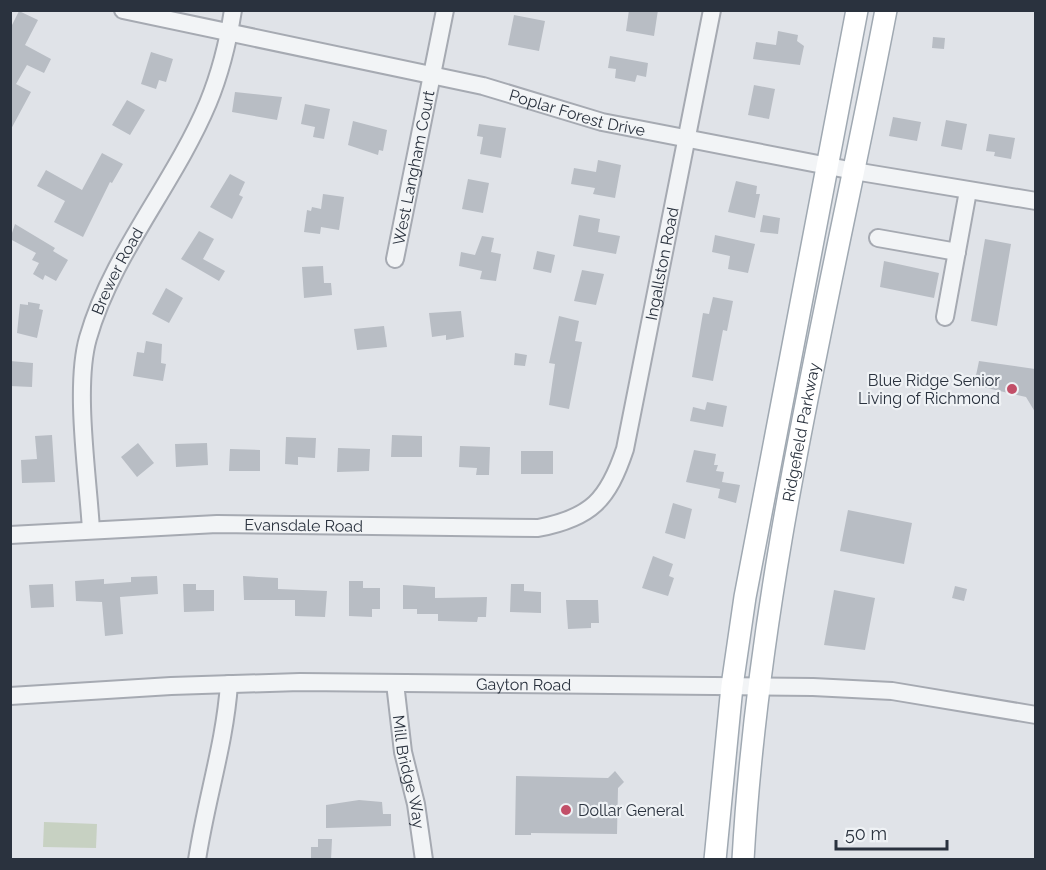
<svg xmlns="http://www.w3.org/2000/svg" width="1046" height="870" font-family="Raleway,sans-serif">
<rect width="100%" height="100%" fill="#e0e3e8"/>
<path fill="#c7d1c2" d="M44,822L97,824L96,848L43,847Z"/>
<path fill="#b8bdc4" d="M629,10H658L654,36L626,31Z
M19,11L38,20L25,45L51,59L44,73L27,65L16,84L31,92L10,131V29Z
M514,15L545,21L539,51L508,45Z
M778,31L798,35L797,41L804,46L800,65L753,59L756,42L776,45Z
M933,37L945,38L944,49L932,48Z
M151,52L173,59L166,82L159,80L156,89L141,84Z
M610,56L648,63L646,77L637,75L635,82L615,78L616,69L608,68Z
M754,85L775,89L769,119L748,115Z
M235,92L282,97L277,120L232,112Z
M127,100L145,110L130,135L112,125Z
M305,104L330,109L324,139L313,137L315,127L301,124Z
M893,117L921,122L917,141L889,136Z
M946,120L967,124L962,150L941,146Z
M353,121L387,130L383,151L379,150L378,155L348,145Z
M479,124L506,128L501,158L480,154L483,137L477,136Z
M989,134L1015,138L1011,159L994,156L995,152L986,151Z
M102,153L123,164L112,183L110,182L83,237L54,222L65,201L37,186L46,170L82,190Z
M598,160L621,165L615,198L593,194L595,188L571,184L574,168L596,172Z
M230,174L245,182L239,195L243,197L232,219L210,207Z
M468,179L489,183L483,213L462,209Z
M736,181L757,186L756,194H760L755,218L728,212Z
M323,194L344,197L339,230L321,227L320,234L304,232L307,210L311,211L312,207L321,209Z
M579,215L600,219L598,232L620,236L616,254L573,246Z
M763,215L780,218L778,234L760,232Z
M15,224L55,248L53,251L68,260L56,281L45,275L43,280L33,274L39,263L32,260L36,253L10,239Z
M199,231L214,239L203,259L225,271L219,281L181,259Z
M715,235L755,244L748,273L728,269L730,256L712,252Z
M482,236L494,238L491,252L501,254L496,281L480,279L482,271L459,266L461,252L475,255Z
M985,239L1011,244L997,326L971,321Z
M537,251L555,255L551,273L533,269Z
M884,261L939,273L934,298L880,287Z
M323,266L324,283H331L332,295L304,298L302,267Z
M582,270L604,274L596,305L574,301Z
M166,288L183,298L169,323L152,314Z
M713,297L733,301L727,331L723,330L713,381L692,377L703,313L709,314Z
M28,302L40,304L39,309L43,310L37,338L17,333L20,304L28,305Z
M461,311L464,337L446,340V335L432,337L429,313Z
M559,316L579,321L575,341L582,342L569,409L549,405L555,364L549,363Z
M384,326L387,347L357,350L354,329Z
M146,341L162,344L161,363L166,364L163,381L133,376L137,352L144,353Z
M515,353L527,355L525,366L514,365Z
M10,361L33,363L32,387L10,386Z
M979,361L1035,369V412L1026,397L974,385Z
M707,402L727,406L723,427L690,421L693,407L705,410Z
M52,435L55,482L22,483L21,460L37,459L35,436Z
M392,435L422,436V457H391Z
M286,437L316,438L315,458L298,457V465L285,464Z
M138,443L154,463L137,477L121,457Z
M207,443L208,465L176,467L175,444Z
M460,446L490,447L489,475H476L477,468L459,467Z
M338,448L370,449L369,471L337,472Z
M230,449L260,450V471H229Z
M694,450L716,454L714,465H718L716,471L724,472L722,482L740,485L736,503L718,498L720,489L686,482Z
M521,451H553V474H521Z
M673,503L692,509L685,539L665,533Z
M848,510L912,523L904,564L840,551Z
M653,556L673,564L669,576L674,578L668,596L642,588Z
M157,576L158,594L120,597L123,634L105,636L102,602L76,601L75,581L104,579V584L131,582V577Z
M243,576L278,578V589L327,591L325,617L295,616V600H244Z
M349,581H363V588H380V609H372V617L349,616Z
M53,584L54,607L31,608L29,585Z
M183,584H196V590H214V611L184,612Z
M511,584H524V591L541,592V613L510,612Z
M403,585L435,587V598L487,597L486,617H478L477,622L438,621V614H417V609H403Z
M955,586L967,589L964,601L952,598Z
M834,590L875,598L865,650L824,645Z
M566,600H598L599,623H591V628L568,629Z
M615,771L624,782L618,788L617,834L531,833V835H515L516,776L608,778Z
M359,800L382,802L383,814H391V826L326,828V805Z
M318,839H332L331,860H311V847H318Z"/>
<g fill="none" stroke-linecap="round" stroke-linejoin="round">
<g stroke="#a6aab2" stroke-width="20">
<g id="minor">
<path id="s1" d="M123,10L483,86L602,122L854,171L1036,201"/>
<path d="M878,238L957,252"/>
<path id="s2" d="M395,259L445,10"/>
<path d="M945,317L968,191"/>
<path id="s3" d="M91,530C88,477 74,387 88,338C112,254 174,184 208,103C220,74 228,42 233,10"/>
<path id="s4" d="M10,535L217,524L538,528C591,518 608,500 625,449L712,10"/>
<path id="s5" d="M395,683L403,752L416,804L424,860"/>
<path id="s6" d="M10,696L171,686L300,682L813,687L892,691L1036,715"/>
<path d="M197,860C206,800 225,743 229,684"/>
</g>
</g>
<g stroke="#a0a9b2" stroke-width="24">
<g id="major">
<path d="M715,860L732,686L745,597L857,10"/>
<path id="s7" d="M743,860C759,573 832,292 886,10"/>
</g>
</g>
<use href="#minor" stroke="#f2f4f6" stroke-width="16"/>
<use href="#major" stroke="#fff" stroke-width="21"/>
</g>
<g fill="#c24f68" stroke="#eff2f5" stroke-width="2">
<circle cx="1012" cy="389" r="6"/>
<circle cx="566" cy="810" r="6"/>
</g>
<g text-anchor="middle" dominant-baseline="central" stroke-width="4.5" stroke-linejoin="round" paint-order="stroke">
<g font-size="16" fill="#2a323e" stroke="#eff2f5">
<text stroke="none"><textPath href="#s1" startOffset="466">Poplar Forest Drive</textPath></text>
<text stroke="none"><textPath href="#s2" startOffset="93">West Langham Court</textPath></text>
<text stroke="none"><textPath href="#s4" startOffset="843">Ingallston Road</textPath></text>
<text stroke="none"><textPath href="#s3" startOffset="266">Brewer Road</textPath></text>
<text stroke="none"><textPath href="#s7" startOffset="432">Ridgefield Parkway</textPath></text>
<text stroke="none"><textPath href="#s4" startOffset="294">Evansdale Road</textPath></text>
<text stroke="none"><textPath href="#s6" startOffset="514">Gayton Road</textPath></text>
<text stroke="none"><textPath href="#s5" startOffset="90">Mill Bridge Way</textPath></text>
</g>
<g font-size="16" fill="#2a323e" stroke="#eff2f5" text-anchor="end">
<text x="1000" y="380">Blue Ridge Senior<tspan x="1000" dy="18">Living of Richmond</tspan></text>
<text x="578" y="810" text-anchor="start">Dollar General</text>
</g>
</g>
<rect width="1046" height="870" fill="none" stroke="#2a323e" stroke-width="24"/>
<path d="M836 840v9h111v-9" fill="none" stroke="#2a323e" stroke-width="3"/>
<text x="845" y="840" font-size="18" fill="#2a323e" stroke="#eff2f5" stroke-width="4.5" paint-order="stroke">50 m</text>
</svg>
